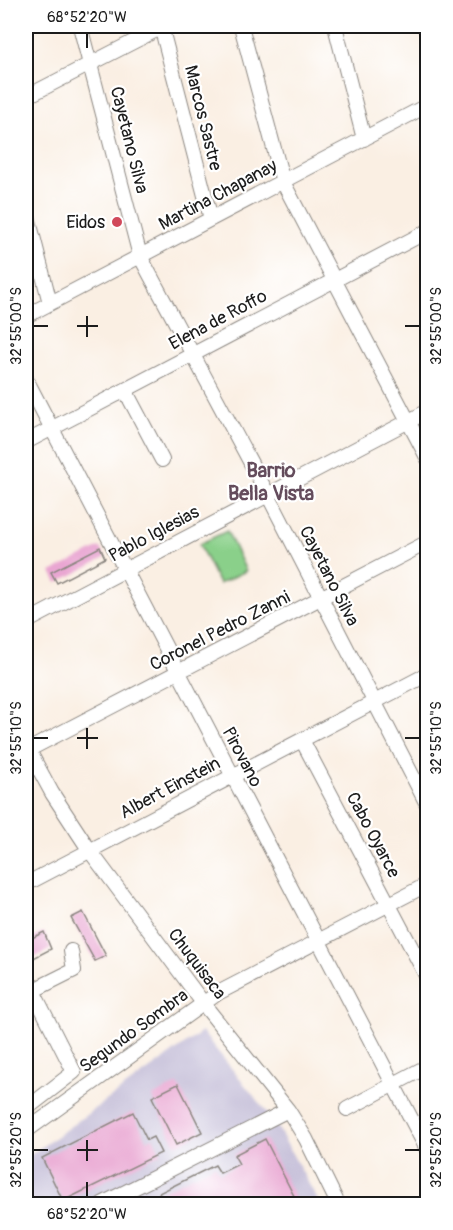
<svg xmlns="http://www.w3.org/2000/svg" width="453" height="1230" font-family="Pangolin,sans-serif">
<rect width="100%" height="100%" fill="#fff"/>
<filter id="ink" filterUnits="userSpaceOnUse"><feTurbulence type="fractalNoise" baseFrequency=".0167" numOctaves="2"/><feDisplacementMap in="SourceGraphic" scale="12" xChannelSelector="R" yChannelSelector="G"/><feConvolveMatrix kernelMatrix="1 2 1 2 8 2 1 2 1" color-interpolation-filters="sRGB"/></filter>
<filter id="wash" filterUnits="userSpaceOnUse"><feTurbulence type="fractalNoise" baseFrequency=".008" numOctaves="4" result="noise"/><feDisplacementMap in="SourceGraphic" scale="24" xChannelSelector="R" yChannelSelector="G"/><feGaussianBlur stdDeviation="1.35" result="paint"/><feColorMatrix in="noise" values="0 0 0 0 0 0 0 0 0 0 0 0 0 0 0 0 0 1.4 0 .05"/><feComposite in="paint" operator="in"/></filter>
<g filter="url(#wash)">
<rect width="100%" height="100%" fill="#faefe3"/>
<path fill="#c6c0d9" d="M202,1032L274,1121L320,1204H26V1158Z"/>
<path fill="#8ad08a" stroke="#537653" stroke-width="1.5" d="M227,531L246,571L219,584L199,544Z"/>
<g id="blocks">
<path fill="#e9a6d2" d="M100,547L105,558L57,583L51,572Z
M83,912L106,956L95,961L71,918Z
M44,932L51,949L26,962V941Z
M178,1084L202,1132L176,1145L152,1097Z
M133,1112L147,1140L153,1137L161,1153L63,1201L42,1158Z
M265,1139L295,1198L288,1202L289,1204H165L159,1193L215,1165L220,1173L239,1164L234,1155Z"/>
</g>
</g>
<g filter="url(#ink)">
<use href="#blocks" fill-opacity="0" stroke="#8b8680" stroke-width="1.5"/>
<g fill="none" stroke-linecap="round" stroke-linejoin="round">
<g stroke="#8b8680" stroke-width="16">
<path id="minor" d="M80,26L140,256L268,495L428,806
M161,26L211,219
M241,26L283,182L428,459
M335,26L364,139
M26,97L164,26
M26,209L50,303
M26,316L428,105
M26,379L428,1151
M125,390L162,460
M26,442L428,231
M26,622L428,411
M302,740L428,979
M26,745L52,793L90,851L209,1011L288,1110L306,1139L338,1204
M28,750L428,542
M26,884L428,674
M26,994L74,970L71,951
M26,1109L74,1072L33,991
M347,1109L428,1066
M26,1131L218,993L428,884
M102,1204L288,1110"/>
</g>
<g stroke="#8b8680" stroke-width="19">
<path id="major" d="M426,26L428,31"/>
</g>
<use href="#minor" stroke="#fff" stroke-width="14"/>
<use href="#major" stroke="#fff" stroke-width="16"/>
</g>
</g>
<path fill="none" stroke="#1c1c1c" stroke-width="2" d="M87,33V48M87,316V337M33,326H48M77,326H98M405,326H420M87,728V749M33,738H48M77,738H98M405,738H420M87,1140V1161M33,1150H48M77,1150H98M405,1150H420M87,1182V1197"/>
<circle fill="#d1495b" stroke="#fff" stroke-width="2" cx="117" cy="222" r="6"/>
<g text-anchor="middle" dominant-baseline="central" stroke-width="4.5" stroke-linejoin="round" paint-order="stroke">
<g font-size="18" fill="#1c1c1c" stroke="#fff">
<text transform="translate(203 118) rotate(76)">Marcos Sastre</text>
<text transform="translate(129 140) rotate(76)">Cayetano Silva</text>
<text transform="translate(218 195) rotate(-28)">Martina Chapanay</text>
<text transform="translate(218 320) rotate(-28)">Elena de Roffo</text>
<text transform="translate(154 534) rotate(-28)">Pablo Iglesias</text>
<text transform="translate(329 576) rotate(63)">Cayetano Silva</text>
<text transform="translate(220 631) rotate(-27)">Coronel Pedro Zanni</text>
<text transform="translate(242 757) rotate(62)">Pirovano</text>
<text transform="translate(170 788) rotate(-28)">Albert Einstein</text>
<text transform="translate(373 835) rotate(62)">Cabo Oyarce</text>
<text transform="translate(197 964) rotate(53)">Chuquisaca</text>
<text transform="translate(134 1031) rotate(-36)">Segundo Sombra</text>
</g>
<g font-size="18" fill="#1c1c1c" stroke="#fff" text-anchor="end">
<text x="105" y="222">Eidos</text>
</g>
<g font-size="20" font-weight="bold" fill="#644c5c" stroke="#fff">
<text x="271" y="470">Barrio<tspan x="271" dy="23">Bella Vista</tspan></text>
</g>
</g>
<rect width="453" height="1230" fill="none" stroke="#fff" stroke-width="66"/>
<rect x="33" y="33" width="387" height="1164" fill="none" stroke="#1c1c1c" stroke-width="2"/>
<g font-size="15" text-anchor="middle" fill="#1c1c1c">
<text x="87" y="22">68°52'20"W</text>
<text transform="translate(16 326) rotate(-90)" y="5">32°55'00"S</text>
<text transform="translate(436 326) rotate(-90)" y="5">32°55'00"S</text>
<text transform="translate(16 738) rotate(-90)" y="5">32°55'10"S</text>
<text transform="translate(436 738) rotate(-90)" y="5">32°55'10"S</text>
<text transform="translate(16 1150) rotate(-90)" y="5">32°55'20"S</text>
<text transform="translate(436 1150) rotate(-90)" y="5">32°55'20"S</text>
<text x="87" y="1219">68°52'20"W</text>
</g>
</svg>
